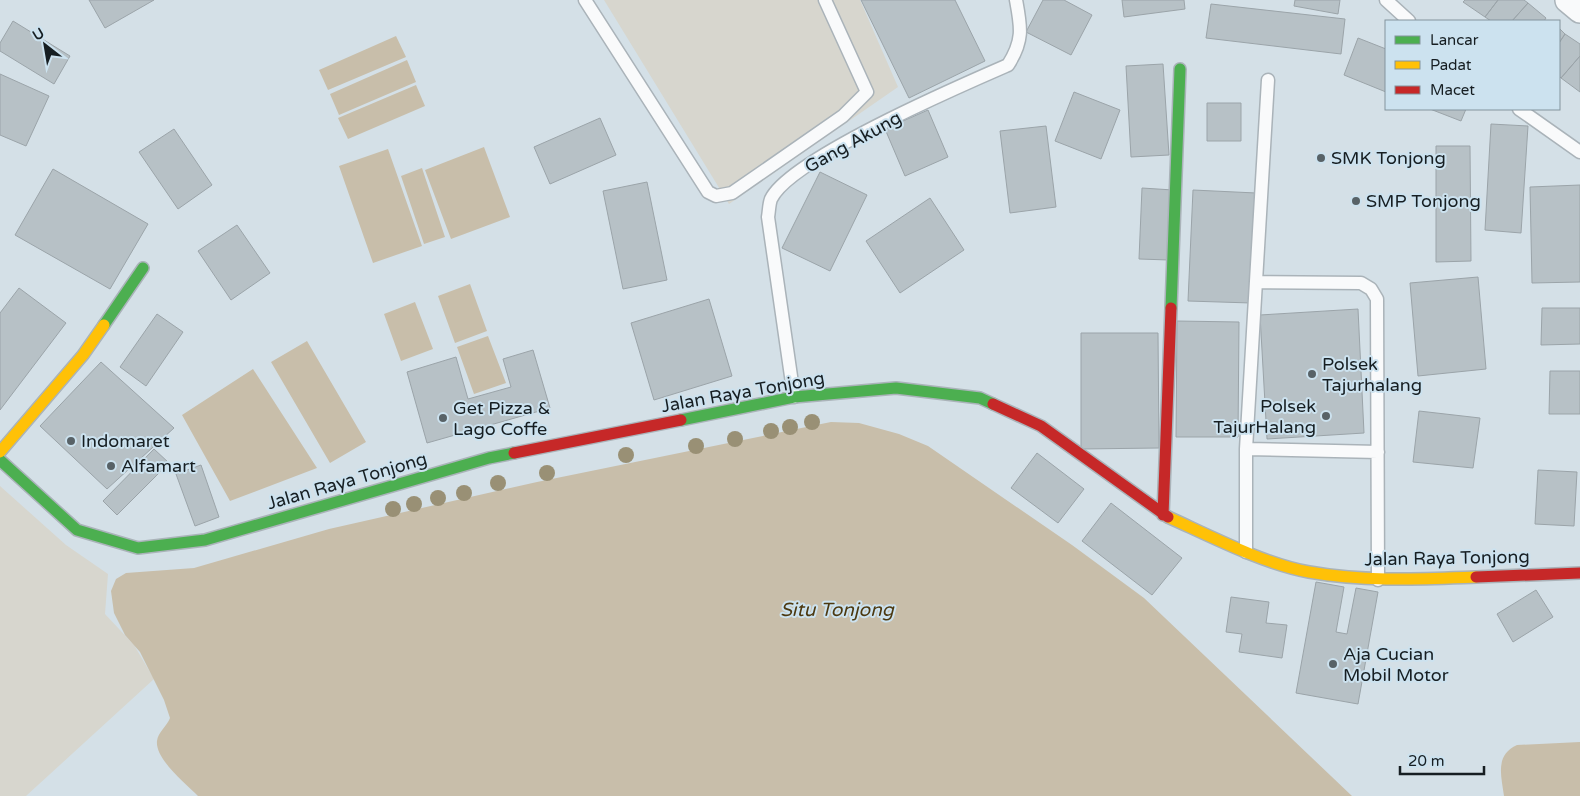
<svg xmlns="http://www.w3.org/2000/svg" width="1580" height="796" font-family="'Varela Round',sans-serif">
<rect width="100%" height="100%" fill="#d4e0e7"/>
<path fill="#d7d6ce" d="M604,0H860L898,87L729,204Z
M0,486L66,545L108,574L105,614L134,645L154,679L26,796H0Z"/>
<path fill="#c8beaa" d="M396,36L406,57L328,90L319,70Z
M407,60L416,82L339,115L330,94Z
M416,85L425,106L348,139L338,118Z
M484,147L510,217L451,239L425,170Z
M388,149L422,246L373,263L339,166Z
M422,168L445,237L424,244L401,176Z
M470,284L487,331L455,343L438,296Z
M415,302L433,349L401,361L384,314Z
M488,336L506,383L474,394L457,347Z
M307,341L366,442L330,463L271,362Z
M253,369L317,468L230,501L182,415Z
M831,422L859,423L899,434L928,446L1072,545L1144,598L1352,796H198C186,784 155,759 157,741C158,732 167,726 170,718L164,700L140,652L125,635L114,613L111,591L116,579L126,573L194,568L329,529L537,482Z
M1580,742V796H1504C1501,775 1495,755 1517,745Z"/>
<path fill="#b7c1c6" stroke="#9ba4a9" d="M89,0H154L105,28Z
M861,0H955L985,61L909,98Z
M1043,0H1064L1092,15L1071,55L1026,32Z
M1122,0H1184L1185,9L1124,17Z
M1295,0H1340L1338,14L1294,6Z
M1465,0H1498L1485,17L1463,2Z
M1498,0H1524L1528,3L1512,21H1491L1485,17Z
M1528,3L1546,18L1544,21H1512Z
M1211,4L1345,19L1341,54L1206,38Z
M13,21L70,56L54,84L0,51V43Z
M1559,28L1565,34L1559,43Z
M1565,34L1580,44V56L1561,78L1559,76V43Z
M1358,38L1386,49V92L1344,75Z
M1580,56V92L1561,78Z
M1163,64L1169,155L1131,157L1126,66Z
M0,74L49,96L26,146L0,135Z
M1074,92L1120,110L1101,159L1055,141Z
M1207,103H1241V141H1207Z
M1430,109H1466L1461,121Z
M928,110L948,157L905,176L885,129Z
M600,118L616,155L550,184L534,147Z
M1491,124L1528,126L1521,233L1485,230Z
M1046,126L1056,207L1010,213L1000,131Z
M174,129L212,185L178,209L139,152Z
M1436,146H1470L1471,261L1436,262Z
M53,169L148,224L110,289L15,235Z
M820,172L867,195L830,271L782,248Z
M647,182L667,280L623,289L603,191Z
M1580,185V282L1532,283L1530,187Z
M1142,188L1173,190L1169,260L1139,259Z
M1193,190L1256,193L1251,303L1188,301Z
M930,198L964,250L900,293L866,241Z
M237,225L270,273L231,300L198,251Z
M1478,277L1486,369L1418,376L1410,283Z
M19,288L66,323L0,410V313Z
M709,299L732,376L654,400L631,323Z
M1542,308H1580V344L1541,345Z
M1358,309L1364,433L1267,439L1260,315Z
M157,314L183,332L146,386L120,367Z
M1177,321L1239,322L1238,437H1176Z
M1081,333H1158L1159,448L1081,449Z
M533,350L550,408L427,443L407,372L456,357L468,399L511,387L503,359Z
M101,362L174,428L107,489L40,426Z
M1550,371H1580V414H1549Z
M1419,411L1480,418L1473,468L1413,462Z
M154,449L169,463L117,515L103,501Z
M1037,453L1084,489L1058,523L1011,488Z
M201,465L219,517L195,526L176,474Z
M1538,470L1577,472L1574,526L1535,524Z
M1111,503L1182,558L1152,595L1082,541Z
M1316,582L1344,587L1336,632L1347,634L1356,588L1378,592L1358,704L1296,693Z
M1536,590L1553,617L1513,642L1497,614Z
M1231,597L1269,602L1266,623L1287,625L1282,658L1239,652L1242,634L1226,632Z"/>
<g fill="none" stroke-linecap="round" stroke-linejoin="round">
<g stroke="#aab3b9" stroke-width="15">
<path id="lane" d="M585,0L708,192L716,196L732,193L843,116L867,92L825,0
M1386,0L1409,21
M1519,109L1580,152
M1256,282L1361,283L1371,289L1377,299L1378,580
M794,397L768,217C769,212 769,204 771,199C790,159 962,85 1008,65C1024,40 1021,27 1016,0
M1246,449L1378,452
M1246,552V449L1268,80"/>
</g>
<g stroke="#aab3b9" stroke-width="28">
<path id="street" d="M1568,0L1580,10"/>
</g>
<g stroke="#aab3b9" stroke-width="14">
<path id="fast" d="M1171,308L1180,69
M104,325L143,268
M681,420L794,397L896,388L980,398L993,404
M0,460L77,530L138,548L205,540L489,458L514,453"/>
</g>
<g stroke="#aab3b9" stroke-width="14">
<path id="slow" d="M0,452L83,355L104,325
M1168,517C1210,536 1264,564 1309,572C1365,582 1420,579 1476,577"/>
</g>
<g stroke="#aab3b9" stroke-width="14">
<path id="jam" d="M993,404L1041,426L1168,517
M514,453L681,420
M1163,515L1171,308
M1476,577L1580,573"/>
</g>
<use href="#lane" stroke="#f9fafb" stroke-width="12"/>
<use href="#street" stroke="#f9fafb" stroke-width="25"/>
<use href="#fast" stroke="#4caf50" stroke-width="11"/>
<use href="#slow" stroke="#ffc107" stroke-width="11"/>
<use href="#jam" stroke="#c62828" stroke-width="11"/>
</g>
<g fill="#999075">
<circle cx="812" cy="422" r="8"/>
<circle cx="790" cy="427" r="8"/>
<circle cx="771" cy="431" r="8"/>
<circle cx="735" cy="439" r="8"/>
<circle cx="696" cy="446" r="8"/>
<circle cx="626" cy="455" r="8"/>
<circle cx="547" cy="473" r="8"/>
<circle cx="498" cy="483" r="8"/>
<circle cx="464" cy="493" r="8"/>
<circle cx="438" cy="498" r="8"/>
<circle cx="414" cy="504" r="8"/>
<circle cx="393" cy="509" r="8"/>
</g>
<g fill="#586267" stroke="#cce2ef" stroke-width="2">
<circle cx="1321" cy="158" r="5"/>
<circle cx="1356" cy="201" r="5"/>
<circle cx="1312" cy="374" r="5"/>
<circle cx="1326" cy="416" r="5"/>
<circle cx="443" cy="418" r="5"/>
<circle cx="71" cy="441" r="5"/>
<circle cx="111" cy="466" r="5"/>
<circle cx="1333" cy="664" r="5"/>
</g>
<g text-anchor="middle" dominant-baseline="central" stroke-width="4" stroke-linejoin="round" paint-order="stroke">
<g font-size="18" fill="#161e22" stroke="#cce2ef">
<text transform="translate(853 142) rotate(-29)">Gang Akung</text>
<text transform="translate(743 392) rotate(-10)">Jalan Raya Tonjong</text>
<text transform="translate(347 481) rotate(-16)">Jalan Raya Tonjong</text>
<text transform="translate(1447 558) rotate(-1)">Jalan Raya Tonjong</text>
</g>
<g font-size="18" fill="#161e22" stroke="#cce2ef" text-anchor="start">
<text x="1331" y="158">SMK Tonjong</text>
<text x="1366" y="201">SMP Tonjong</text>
<text x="1322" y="364">Polsek<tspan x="1322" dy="21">Tajurhalang</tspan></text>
<text x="1316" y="406" text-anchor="end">Polsek<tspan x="1316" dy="21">TajurHalang</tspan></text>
<text x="453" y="408">Get Pizza &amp;<tspan x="453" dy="21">Lago Coffe</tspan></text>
<text x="81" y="441">Indomaret</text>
<text x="121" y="466">Alfamart</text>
<text x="1343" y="654">Aja Cucian<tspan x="1343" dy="21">Mobil Motor</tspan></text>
</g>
<g font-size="19" font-style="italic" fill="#4c380f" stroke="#cce2ef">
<text x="837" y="610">Situ Tonjong</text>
</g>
</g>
<rect x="1385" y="20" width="175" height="90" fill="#cce2ef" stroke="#83949d"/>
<rect x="1395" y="36" width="25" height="8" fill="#4caf50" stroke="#83949d"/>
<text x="1430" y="45" font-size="15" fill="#161e22">Lancar</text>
<rect x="1395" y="61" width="25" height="8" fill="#ffc107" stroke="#83949d"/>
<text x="1430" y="70" font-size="15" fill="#161e22">Padat</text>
<rect x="1395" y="86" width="25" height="8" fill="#c62828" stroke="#83949d"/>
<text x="1430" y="95" font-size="15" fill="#161e22">Macet</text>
<g transform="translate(45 45) rotate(329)" stroke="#cce2ef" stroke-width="4" paint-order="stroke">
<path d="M0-4L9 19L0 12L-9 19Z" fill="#161e22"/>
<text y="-8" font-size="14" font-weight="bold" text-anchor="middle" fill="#161e22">U</text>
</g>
<path d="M1400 766v8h84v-8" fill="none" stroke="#161e22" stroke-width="2.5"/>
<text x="1408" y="766" font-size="15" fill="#161e22" stroke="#cce2ef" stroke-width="4" paint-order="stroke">20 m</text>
</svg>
